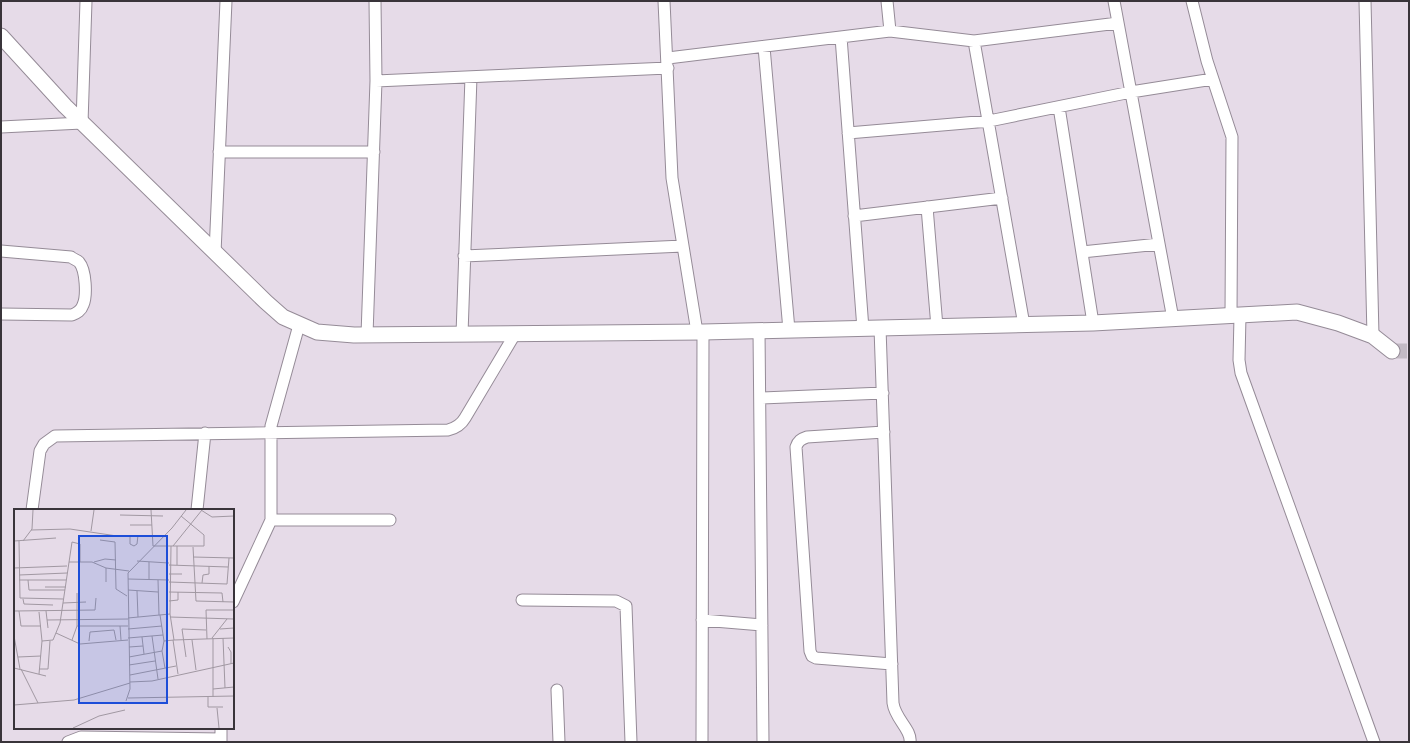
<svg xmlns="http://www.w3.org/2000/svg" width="1410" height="743" font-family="'DejaVu Sans',sans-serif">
<rect width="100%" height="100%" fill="#e6dbe8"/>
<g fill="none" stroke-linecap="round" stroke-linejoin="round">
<path stroke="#c3bac5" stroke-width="15" stroke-dasharray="15 8" stroke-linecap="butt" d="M1392,351H1409"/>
<g stroke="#958b97" stroke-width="13">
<path id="street" d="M664,1L672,178L697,332
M887,1L890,31L974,41L1024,325
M1114,1L1173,319
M1192,1L1207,61L1232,137L1231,317
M1365,1L1373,336
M841,37L863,329
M974,41L1118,23
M764,47L789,330
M668,58L890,31
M376,81L668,68
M1059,107L1093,323
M1,127L82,123L86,1
M848,133L989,121L1131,92L1213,79
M219,152H374
M927,207L937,327
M854,216L1002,198
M1,251L71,257C73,259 77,260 79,262C86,270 87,296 83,305C81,311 77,313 72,315L1,314
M1082,252L1159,244
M215,253L226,1
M464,256L683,246
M1240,316L1239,360L1241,373L1374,742
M880,328L893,703C895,719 912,730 910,742
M759,331L763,742
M462,334L471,77
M367,335L376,81L375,1
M760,398L883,393
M884,432L807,437C801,439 798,441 796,447L810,651L812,656L816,658L892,664
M32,510L40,451L44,444L55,436L448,430C456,428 461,425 465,418L515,334
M197,510L205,433
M271,520H390
M522,600L616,601L626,606L631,742
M233,602L271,520V426L299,325
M702,620L762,625
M557,690L559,742
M221,728V742
M68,742L81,737L221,739
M702,742L703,332"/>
</g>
<g stroke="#958b97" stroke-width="17">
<path id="secondary" d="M1,36L65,106L266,302L283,317L317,332L354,335L703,332L1093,323L1297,312L1338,323L1373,336L1392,351"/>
</g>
<use href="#street" stroke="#fff" stroke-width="11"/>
<use href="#secondary" stroke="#fff" stroke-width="15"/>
</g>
<g transform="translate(14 509)">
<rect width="220" height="220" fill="#e6dbe8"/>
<path fill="none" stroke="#a198a2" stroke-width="1" d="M137,1L139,37H190V26L167,7M187,1L198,8L220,7M106,6L149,7M116,16H138M17,21L56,20L103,27H138M77,22L80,1M116,26V35L120,37L123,35L124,26M86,31L101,33L102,80L113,87M0,32L42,29M5,32L6,89L49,90M9,32L18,20L19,1M159,37L188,1M163,37V56M179,38L182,92L220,93M179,48L220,49M123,52L155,54M55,53H78L92,59L115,62M80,53L91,50L102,51M135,53V71M155,56L214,58M0,59L53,57M155,65H168M5,66L53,64M114,70L155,71M5,71H52M14,71L15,81H51M144,71L145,106M92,73V59M155,73L213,75L215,49M188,74L189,66L195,65V57M31,78H52M114,81L144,83M123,82L124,108M155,83L208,84L209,93M9,90L10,95L39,96M155,92L164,91V83M49,94L72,93M0,102L81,101L82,89M5,102L7,117H27M32,102L34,119M156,105L157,37M146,106L150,132M156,108L220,110M114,109L156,105L160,131L150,132L148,142L115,148M33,111L114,110M63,117H114M106,117L107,131M114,120L148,117M206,120L220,119M42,124L66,135L114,131M0,127L6,160M138,127L144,170M128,128L130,145M114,129L149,126M198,129L213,110M209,129L211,179M193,130L192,101H220M58,131L63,117V84M159,131L164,165M160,131L220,129M178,131L182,161M28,132L39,131L46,114L58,33L66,35V53M75,132L76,123L100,121L102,131M115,138L129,137M214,138L217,143V155M148,142L151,159M4,148L27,147M172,148L168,120L192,121M115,156L141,152M0,159L32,167M7,160L24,194M25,160H34L36,132M25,165L28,132L25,103M116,166L162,157M116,173L138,172L220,154M199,180L220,178M194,188V198H209M199,188V129M114,189L220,187M112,192L116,180L114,64L158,19L172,1M0,196L60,191L116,174M203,199L205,219M59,219L85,207L111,201"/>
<path fill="#1d4ed8" fill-opacity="0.15" stroke="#1d4ed8" stroke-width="2" d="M65,27H153V194H65Z"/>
<rect width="220" height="220" fill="none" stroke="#39343a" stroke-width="2"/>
</g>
<rect width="1410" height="743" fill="none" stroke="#39343a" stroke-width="4"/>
</svg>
